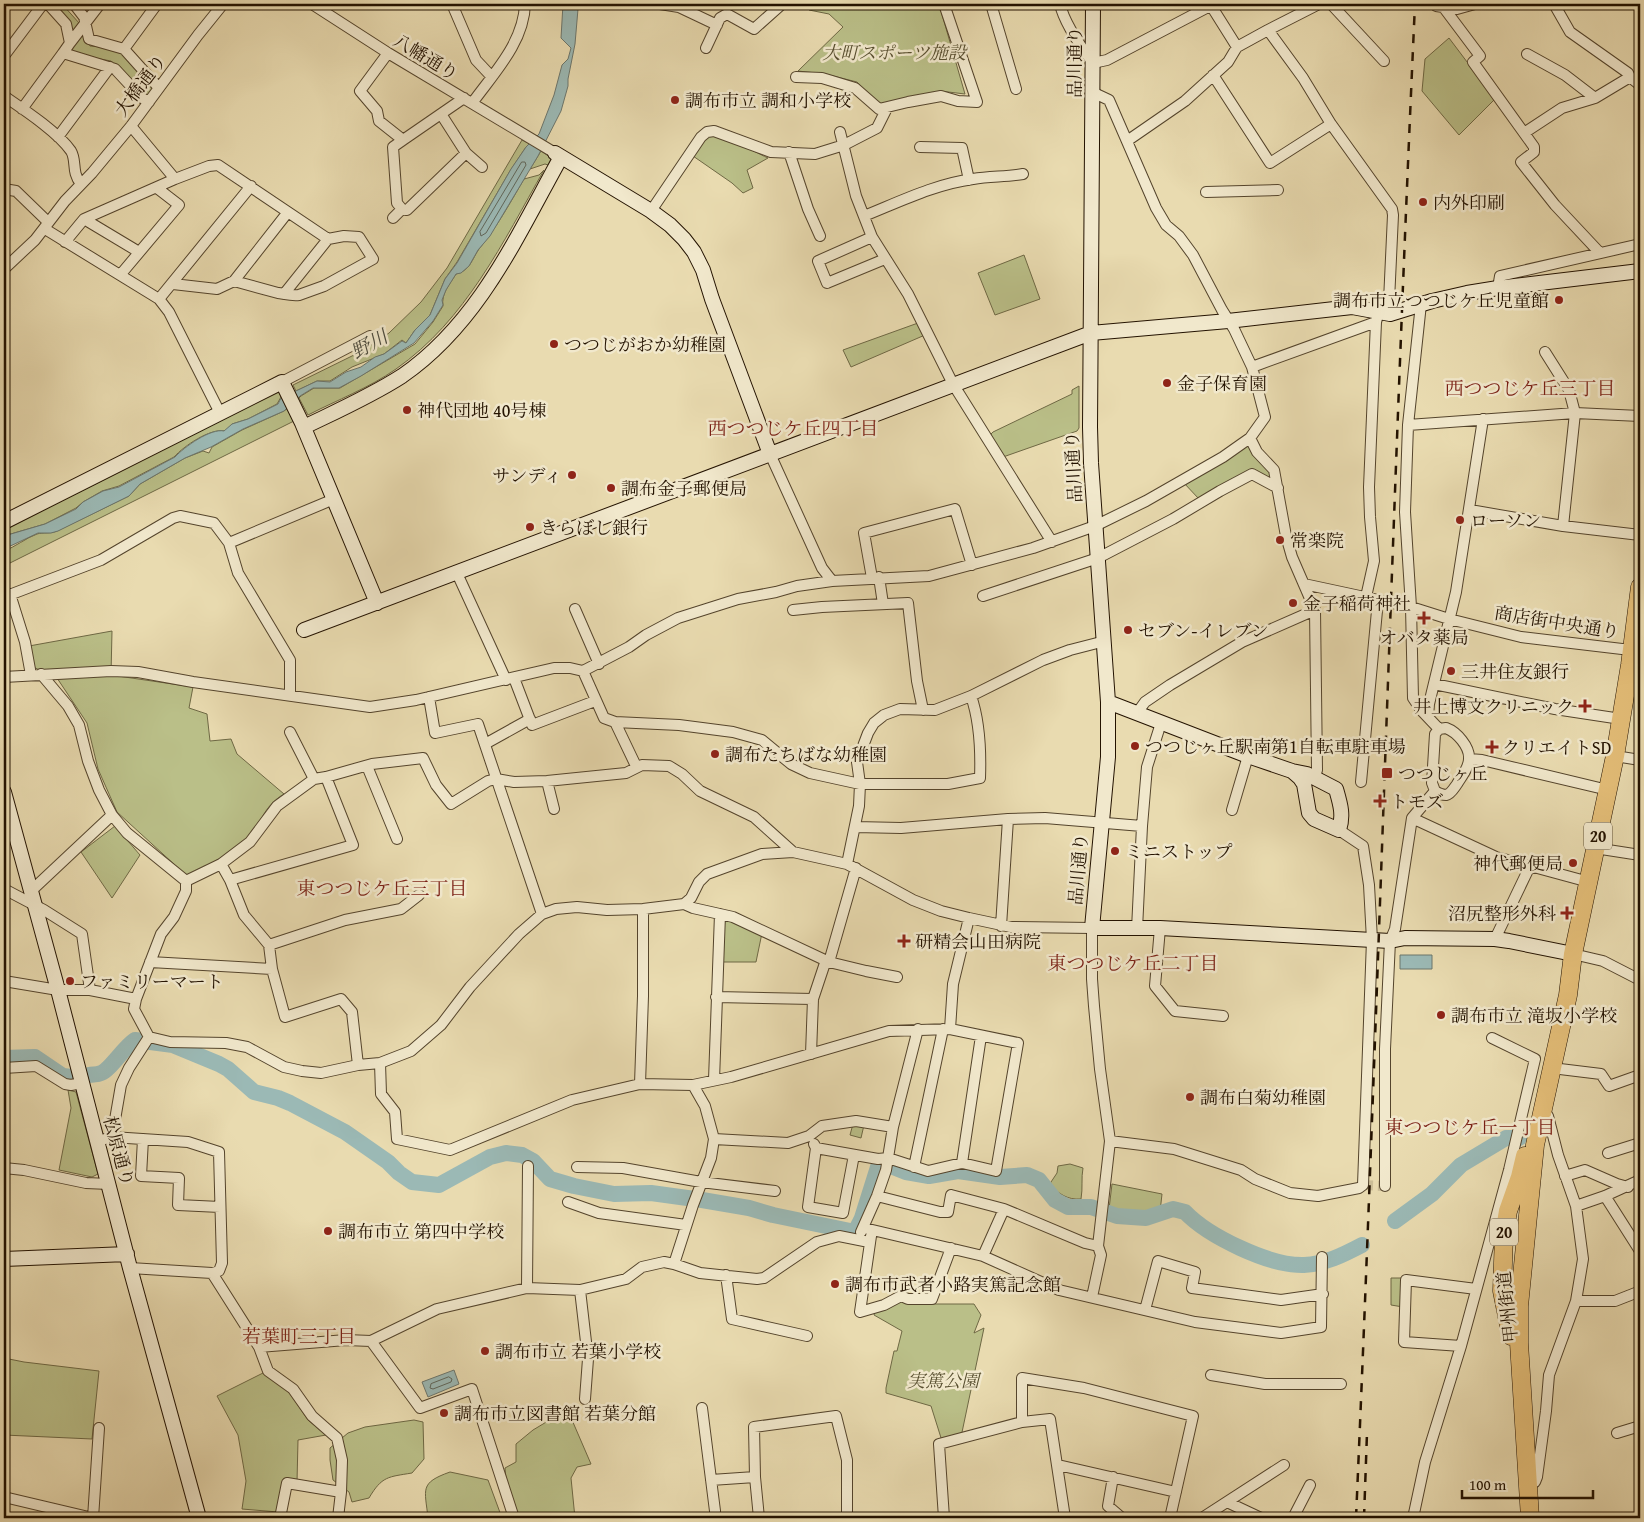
<svg xmlns="http://www.w3.org/2000/svg" width="1644" height="1522" font-family="'Gentium Book Plus','Noto Serif JP',serif">
<rect width="100%" height="100%" fill="#e9dbb0"/>
<filter id="stains"><feTurbulence type="fractalNoise" baseFrequency=".004" numOctaves="4"/><feColorMatrix values="0 0 0 0 .2 0 0 0 0 .09 0 0 0 0 .02 0 0 0 .5 -.17"/></filter>
<radialGradient id="worn" r=".72"><stop offset=".6" stop-color="#630" stop-opacity="0"/><stop offset="1" stop-color="#630" stop-opacity=".3"/></radialGradient>
<path fill="#babf88" stroke="#6e6844" d="M52,4H62L80,24L90,46L117,48L160,83L148,98L141,93L139,87L111,61L84,56L70,51L69,29Z
M809,4H939L965,94L940,91L879,104L857,82L825,74L798,71L843,27L829,14L809,10Z
M1449,38L1495,99L1459,135L1422,91L1425,59Z
M707,136C727,135 750,150 768,158L747,170L753,188L743,193L732,183L693,156Z
M522,140L530,144L526,147L510,171L457,262L445,279L430,315L415,330L406,343L402,340L384,354L352,367L330,381H317L296,391L293,385L354,355L378,341L389,333L421,302L447,268Z
M541,151L550,157L551,159L548,165L545,164L530,169Z
M544,170C503,242 466,320 396,369C369,388 337,400 308,415L299,398L301,396L314,388H340L415,344L433,322L443,306C441,293 450,284 456,274C470,271 472,259 479,249C497,227 510,203 524,179L539,175Z
M1024,255L1040,299L995,315L978,273Z
M918,323L925,335L851,367L843,350Z
M1079,386V428L1077,431L1003,457L991,438V434L993,432L1072,394V390Z
M279,391L281,397L277,404L248,419L232,424L225,431C210,428 184,446 174,457L119,486L102,491L83,502L76,508L45,524L4,536V530Z
M288,408L294,421L4,566V551C15,547 26,538 37,534C43,532 51,534 57,531L129,496L140,484L185,458L203,451L209,453L212,447L242,430L284,411Z
M1248,444L1274,478L1270,481L1252,471L1199,499L1183,482Z
M112,631L111,675L193,687L189,708L207,714L210,741L231,739L237,754L284,794C262,807 262,824 247,839C231,854 206,866 187,876L117,812L98,769L87,723L57,678L31,666L29,646Z
M115,826L140,855L112,898L81,852Z
M725,917L762,933L756,962H722Z
M68,1090L76,1092L98,1174L92,1177L59,1170L71,1108Z
M853,1124L864,1125L861,1138L850,1135Z
M1070,1164L1083,1168C1081,1178 1083,1188 1081,1199C1067,1200 1060,1194 1049,1185L1057,1173L1058,1166Z
M1112,1184L1162,1194L1160,1212L1126,1214L1109,1209Z
M1391,1278H1404L1403,1307L1391,1305Z
M901,1299L929,1304H974L981,1315L974,1333L984,1328L961,1437L942,1441L931,1406L886,1393V1388L894,1351H897L902,1331L874,1315L875,1311Z
M4,1358L24,1362L99,1371L92,1439L4,1435Z
M265,1372L289,1392L308,1420L326,1435L298,1440L297,1482L285,1481L278,1512L242,1509L246,1481L238,1435L217,1396Z
M558,1415L572,1420L591,1464L577,1467L571,1478L575,1518H518L507,1491L505,1468L516,1462V1444L533,1430Z
M414,1420L423,1422L424,1459L412,1473C388,1477 382,1476 369,1498L352,1502L349,1492L333,1480L330,1460V1448L348,1433L365,1427Z
M450,1472L488,1480L502,1518H428C425,1489 419,1483 450,1472Z"/>
<path fill="#9bb9b5" stroke="#6b766d" d="M563,4H578V9L575,44L568,79V86L561,111L538,156L490,236L478,250L469,266L461,273L456,274L446,290L442,300L443,305L433,321L414,343L361,376L339,388H313L300,396L284,411L243,429L211,447L185,458L140,484L129,496L58,531L51,533H38L4,549V536L45,524L76,509L83,502L103,491L119,487L175,457C184,447 211,428 224,431L232,424L248,419L278,404L281,398L317,381L330,382L346,372L361,367L375,357L384,354L402,341L406,343L415,330L430,315L445,279L457,263L511,169L526,147L539,134L554,95L562,65L568,59L571,48L561,38Z
M1400,955H1432V969H1400Z
M454,1370L459,1384L428,1397L422,1382Z"/>
<g fill="none" stroke-linecap="round" stroke-linejoin="round">
<path stroke="#5f665a" stroke-width="1" d="M522,162H525L526,165L486,233L481,236L480,232Z
M449,1377L452,1379L451,1382L433,1389L430,1388L431,1384Z"/>
<path stroke="#9bb9b5" stroke-width="16" d="M4,1058L35,1057L63,1076L72,1077
M89,1075C93,1074 97,1075 101,1073C110,1070 124,1047 135,1040L173,1045L219,1064L228,1069L254,1092L278,1098L290,1103L345,1132L388,1162L399,1173L412,1182L439,1185L490,1157L506,1153L522,1155L533,1161L550,1179L574,1186L614,1194L651,1193L702,1200L749,1208L773,1215L855,1232L862,1218L879,1164L881,1162L906,1172L929,1176L958,1171L1000,1177L1027,1175L1039,1180L1055,1200L1068,1207H1091L1117,1216L1146,1218L1173,1209L1185,1212C1208,1236 1269,1266 1304,1265C1325,1264 1343,1255 1362,1245
M1395,1221L1432,1194L1461,1165L1506,1138H1519"/>
<path stroke="#cbbd96" stroke-width="10" stroke-dasharray="10 5" stroke-linecap="butt" d="M1363,1185L1385,1186"/>
<g stroke="#54442c" stroke-width="12">
<path id="street" d="M48,4L66,24L70,43L63,53L115,69L142,98L149,102
M74,4L84,17L89,39L124,49L159,88
M312,4L388,53L555,153
M452,4L476,60L491,76
M660,4L679,7L717,25
M991,4L1016,89
M1060,4C1064,23 1081,47 1093,63L1107,60L1210,6
M1210,4L1237,47L1268,30
M1319,4L1268,30L1303,78L1331,124L1392,209L1393,215L1389,301L1384,313
M1331,4L1384,61
M1554,4L1570,32L1628,73L1630,77L1640,85
M1436,6L1457,9L1475,4
M1444,8L1480,56L1473,62L1524,133L1562,108L1595,98L1630,77
M70,43L100,4
M706,48L720,18L727,14L754,29L782,4
M124,49L157,4
M388,53L360,91L377,111L379,121L403,140L393,147L397,203L402,209L407,210L466,153
M1527,54L1565,75L1595,98
M4,56L43,4
M1213,75L1270,163L1331,124
M796,77L822,78L855,88L879,109L908,102L941,96L958,101L977,102L944,4
M4,96C23,109 58,132 71,151C77,161 71,172 81,184
M473,102C494,73 524,42 525,4
M22,109L63,53
M441,114L466,153L482,167
M131,126L175,179
M840,132L856,196L872,237L908,294L953,384L1052,542
M1524,133L1534,147V152L1521,162L1555,205L1600,253
M58,137L110,67
M403,140L464,98
M1127,141L1185,101L1228,62L1237,47
M920,147L962,148L969,180
M789,152L808,209L820,236
M4,189L16,191L48,222
M1206,192L1278,190
M651,211L701,137L707,132L714,131L771,152L815,154L844,145L877,128L887,108
M864,216C899,202 935,184 973,179C990,176 1006,177 1023,174
M393,218L402,209
M84,219L139,252
M45,229L159,299L169,312L220,413
M872,237L818,261L827,283L885,259
M65,242L84,219L175,179L209,166L218,165L328,239
M4,269L35,240L65,201L92,173L131,126L198,35L223,4
M121,274L179,205L157,188
M234,281L278,293C285,294 292,296 299,295L324,286L373,259L359,237L344,236L328,239L284,294
M173,284L217,289L234,281L288,212
M1498,288L1500,276L1640,244
M159,299L251,186
M1421,304L1408,425L1405,512L1411,607L1413,698L1421,710L1439,729
M1545,352L1569,390L1575,413L1563,526
M1252,367L1376,322L1378,315
M282,382L370,336
M1408,425L1575,413L1640,416
M1250,438L1257,452L1274,470L1286,536L1292,557L1315,610L1317,770L1315,777
M770,454L822,568L832,581
M1470,510L1563,526L1640,535
M456,571L506,680
M879,577L883,604
M872,578L864,533L955,509L972,565
M1304,584L1411,607L1449,619L1521,637L1622,649H1632
M10,594L25,642L31,675
M983,596L1098,558L1173,519L1220,491L1252,474L1278,488
M4,597L101,560L173,518L180,516L214,523L229,543
M1366,597L1374,561L1370,517L1369,487L1376,322
M575,609L599,664
M793,610L822,607L908,603L917,681L923,710
M583,671L604,718L615,722L679,725L733,732L762,740L791,764L810,773L860,784H948L980,778C981,751 980,722 971,696
M41,674L68,706L79,725L88,761L99,790L112,815L127,833L186,881
M4,677L111,671L138,672L193,682L370,707L416,700L554,668H570L583,671L629,647L646,635L678,618L738,599L776,592L797,586L832,581L929,576L1033,548L1095,526L1146,501L1223,457L1240,445L1250,438L1265,417L1252,367L1234,329L1222,310L1193,255L1179,236L1166,225L1156,208L1109,100L1092,92
M514,678L532,725L595,701
M1434,684L1555,709L1621,719
M290,695V660L238,573L229,543L334,499
M429,697L435,733L478,724L542,914
M1137,713L1145,702L1170,685L1242,642L1315,610
M1428,717L1429,704L1456,592L1483,419
M615,722L636,766
M1446,728C1457,732 1470,747 1469,759C1469,768 1461,777 1457,784C1454,788 1451,794 1446,795C1442,795 1438,793 1435,791L1432,783L1435,734L1439,729Z
M485,744L530,719
M1615,756L1640,760
M1469,759L1482,760L1608,790
M367,766L397,839
M314,779L326,777L372,764L423,758L436,785L451,804L488,781L496,779L514,782L547,781L626,773L642,765L669,766L682,774L700,791L754,817L793,852
M547,781L554,809
M1361,782L1378,600
M1232,810L1248,756
M1412,818L1496,857L1530,866L1495,939
M855,827L901,828L1008,819L1045,818L1142,826
M1595,848L1640,855
M221,864L230,880L244,915L269,945L272,969L285,1017L341,999L352,1012L358,1065
M847,864L859,806L860,784L857,762L868,733L874,723L884,715L900,709L935,710L971,696L1043,660L1070,650L1105,641
M1530,866L1589,882
M230,880L353,845L326,777
M186,881L221,864L250,842L277,806L314,779L290,732
M4,889L44,910L82,934L90,990
M31,891L112,815
M684,904L691,898L699,882L707,874L762,854L793,852L847,864L913,900L941,911L969,918L1011,927L1092,928V979L1094,1006L1100,1069L1110,1141L1098,1246L1101,1255L1092,1297
M1001,926L1008,819
M1160,928L1155,986L1175,1011L1223,1016
M1137,929L1142,826L1147,767L1161,723
M269,945L345,920L401,909L419,895
M1573,954L1603,961L1640,980
M150,962L272,969
M829,962L856,868
M4,981L58,990H90L136,999L161,934L174,917L186,891V881
M716,997L813,999
M950,1029L953,984L969,918
M149,1037L170,1042L226,1043L247,1047L284,1067L302,1071L321,1073L358,1065L380,1063L411,1051L441,1025L470,987L519,934L542,914L556,909L577,907L607,910L643,909L684,904L693,908L733,917L829,962L866,971L897,977
M811,1054L813,999L826,960
M380,1063L381,1094L395,1112L397,1139L450,1150L572,1100L640,1084L693,1085L731,1077L889,1031L950,1029L1018,1043L996,1171L962,1163L928,1171L888,1158L878,1159L816,1148
M4,1068L36,1066L65,1084L71,1085L82,1083
M1560,1069L1601,1074L1609,1086L1640,1075
M714,1080L720,914
M640,1084L643,996V909
M112,1137L121,1085L129,1068L149,1037L134,1009L136,999
M143,1139L141,1176L179,1178L178,1205L220,1207
M714,1139L788,1143L809,1136L822,1126L856,1121L893,1127
M98,1141L112,1137L188,1142L219,1152L222,1263L219,1271L212,1273L130,1268
M1110,1141L1174,1149L1241,1170L1255,1179L1290,1193L1318,1196L1359,1188L1363,1185L1372,940L1369,885L1363,846L1339,830
M814,1144L816,1148L808,1207L843,1213L854,1155
M1608,1153L1640,1143
M962,1163L981,1036
M577,1167L623,1168L701,1182L775,1191
M914,1167L943,1029
M4,1168L24,1170L86,1183L109,1184
M1565,1176L1585,1170L1617,1184L1628,1187
M1385,1186V1049L1390,941L1395,929L1412,818L1435,791
M877,1196L940,1212H948L951,1195L1004,1209L1085,1243L1098,1246
M1605,1196L1640,1251
M568,1202L599,1213L686,1225
M1576,1206L1605,1196L1640,1180
M864,1228L983,1256L1059,1290L1195,1322L1281,1333L1321,1327L1322,1257
M861,1232L877,1196L886,1170L893,1127L918,1029
M871,1236L860,1312L884,1305L901,1296L908,1299H932L951,1248
M983,1256L1004,1209
M674,1264L693,1205L711,1158L714,1139L705,1106L693,1085
M212,1273L259,1347L268,1371L293,1389L312,1416L337,1438L342,1460L341,1492L338,1518
M726,1275L732,1319L807,1336
M527,1288L528,1166
M580,1290L588,1359L585,1399
M1576,1301H1615L1638,1292
M1145,1310L1158,1261L1195,1272L1192,1288L1281,1300L1323,1294
M371,1341L420,1408L472,1389L514,1518
M1461,1346L1404,1342L1406,1280L1476,1289
M259,1347L346,1340L371,1341L437,1309L527,1288L580,1290L626,1279L642,1267L664,1262L674,1264L700,1273L757,1279L764,1278L817,1242L839,1236L869,1242
M1211,1375L1265,1384H1341
M702,1408L715,1511
M1022,1422V1378L1084,1388L1193,1416L1170,1518
M1617,1433L1640,1426
M1058,1465L1176,1492
M1113,1477L1108,1506L1122,1518
M711,1480L755,1477
M1529,1483L1535,1482L1537,1477L1546,1411L1549,1375L1576,1301L1583,1259L1576,1206L1558,1155L1548,1116L1542,1114
M4,1497L93,1518
M1227,1502L1261,1518
M93,1518L99,1428
M280,1518L287,1483L341,1492
M759,1518L755,1477L754,1427L836,1416L847,1460V1518
M944,1518L939,1444L1022,1422L1050,1419L1065,1518
M1202,1518L1284,1465
M1293,1518L1310,1485
M1413,1518L1425,1462L1461,1346L1509,1170L1535,1059L1492,1038"/>
</g>
<g stroke="#231200" stroke-width="16">
<path id="secondary" d="M1093,4L1090,427L1091,463L1108,702V757L1092,928H1160L1390,941L1405,938L1495,939L1509,941L1573,954
M555,153L651,211L670,225L684,239L694,252L703,270L712,299L770,454
M304,427C337,411 371,396 402,376C479,323 517,236 561,157
M4,522L282,382L302,423L377,603
M304,630L1091,333L1228,321L1352,307L1390,314L1432,301L1467,293L1498,288L1640,271
M1108,702L1248,756L1292,771L1307,774L1336,789C1340,803 1344,815 1339,830L1314,819L1309,813L1304,784L1300,778L1292,771
M4,792L58,990L130,1268L199,1518
M4,1259L127,1254"/>
</g>
<g stroke="#231200" stroke-width="19">
<path id="highway" d="M1511,1336L1502,1291L1504,1235L1508,1211L1520,1177L1525,1156
M1530,1518L1519,1343V1306L1535,1145L1568,995L1573,954L1615,756L1630,665L1640,587"/>
</g>
<use href="#street" stroke="#f1e8cc" stroke-width="10"/>
<use href="#secondary" stroke="#f1e8cc" stroke-width="14"/>
<use href="#highway" stroke="#e4be78" stroke-width="18"/>
<path stroke="#231200" stroke-width="2.5" stroke-dasharray="9 9" stroke-linecap="butt" d="M1356,1518C1378,1014 1392,508 1415,4
M1364,1518L1367,1433"/>
</g>
<g fill="#8f2418" stroke="#f1e8cc" stroke-width="2">
<circle cx="675" cy="100" r="5"/>
<circle cx="1423" cy="202" r="5"/>
<circle cx="1559" cy="300" r="5"/>
<circle cx="554" cy="344" r="5"/>
<circle cx="1167" cy="383" r="5"/>
<circle cx="407" cy="410" r="5"/>
<circle cx="572" cy="475" r="5"/>
<circle cx="611" cy="488" r="5"/>
<circle cx="1460" cy="520" r="5"/>
<circle cx="530" cy="527" r="5"/>
<circle cx="1280" cy="540" r="5"/>
<circle cx="1293" cy="603" r="5"/>
<path d="M1421.5 610.5h5v5h5v5h-5v5h-5v-5h-5v-5h5z"/>
<circle cx="1128" cy="630" r="5"/>
<circle cx="1451" cy="671" r="5"/>
<path d="M1582.5 698.5h5v5h5v5h-5v5h-5v-5h-5v-5h5z"/>
<circle cx="1135" cy="746" r="5"/>
<path d="M1489.5 739.5h5v5h5v5h-5v5h-5v-5h-5v-5h5z"/>
<circle cx="715" cy="754" r="5"/>
<rect x="1381" y="767" width="12" height="12" rx="2.5"/>
<path d="M1377.5 793.5h5v5h5v5h-5v5h-5v-5h-5v-5h5z"/>
<circle cx="1115" cy="851" r="5"/>
<circle cx="1573" cy="863" r="5"/>
<path d="M1564.5 905.5h5v5h5v5h-5v5h-5v-5h-5v-5h5z"/>
<path d="M901.5 933.5h5v5h5v5h-5v5h-5v-5h-5v-5h5z"/>
<circle cx="70" cy="981" r="5"/>
<circle cx="1441" cy="1015" r="5"/>
<circle cx="1190" cy="1097" r="5"/>
<circle cx="328" cy="1231" r="5"/>
<circle cx="835" cy="1284" r="5"/>
<circle cx="485" cy="1351" r="5"/>
<circle cx="444" cy="1413" r="5"/>
</g>
<g text-anchor="middle" dominant-baseline="central" stroke-width="5" stroke-linejoin="round" paint-order="stroke">
<g fill="#f1e8cc" stroke="#61523d" stroke-width="1">
<rect x="1584" y="822.5" width="28" height="27" rx="4"/>
<rect x="1490" y="1218.5" width="28" height="27" rx="4"/>
</g>
<g font-size="16" font-weight="bold" fill="#231200">
<text x="1598" y="836">20</text>
<text x="1504" y="1232">20</text>
</g>
<g font-size="18" font-style="italic" fill="#584f30" stroke="#f1e8cc">
<text x="894" y="52">大町スポーツ施設</text>
<text x="943" y="1380">実篤公園</text>
</g>
<g font-size="18" fill="#231200" stroke="#f1e8cc">
<text transform="translate(426 57) rotate(31)">八幡通り</text>
<text transform="translate(1074 62) rotate(-90)">品川通り</text>
<text transform="translate(140 85) rotate(-53)">大橋通り</text>
<text transform="translate(1073 467) rotate(-93)">品川通り</text>
<text transform="translate(1557 622) rotate(9)">商店街中央通り</text>
<text transform="translate(1078 869) rotate(-85)">品川通り</text>
<text transform="translate(119 1151) rotate(75)">松原通り</text>
<text transform="translate(1507 1307) rotate(-96)">甲州街道</text>
</g>
<g font-size="18" fill="#231200" stroke="#f1e8cc" text-anchor="start">
<text x="685" y="100">調布市立 調和小学校</text>
<text x="1433" y="202">内外印刷</text>
<text x="1549" y="300" text-anchor="end">調布市立つつじケ丘児童館</text>
<text x="564" y="344">つつじがおか幼稚園</text>
<text x="1177" y="383">金子保育園</text>
<text x="417" y="410">神代団地 40号棟</text>
<text x="562" y="475" text-anchor="end">サンディ</text>
<text x="621" y="488">調布金子郵便局</text>
<text x="1470" y="520">ローソン</text>
<text x="540" y="527">きらぼし銀行</text>
<text x="1290" y="540">常楽院</text>
<text x="1303" y="603">金子稲荷神社</text>
<text x="1138" y="630">セブン-イレブン</text>
<text x="1424" y="637" text-anchor="middle">オバタ薬局</text>
<text x="1461" y="671">三井住友銀行</text>
<text x="1574" y="706" text-anchor="end">井上博文クリニック</text>
<text x="1145" y="746">つつじヶ丘駅南第1自転車駐車場</text>
<text x="1502" y="747">クリエイトSD</text>
<text x="725" y="754">調布たちばな幼稚園</text>
<text x="1398" y="773">つつじヶ丘</text>
<text x="1390" y="801">トモズ</text>
<text x="1125" y="851">ミニストップ</text>
<text x="1563" y="863" text-anchor="end">神代郵便局</text>
<text x="1556" y="913" text-anchor="end">沼尻整形外科</text>
<text x="915" y="941">研精会山田病院</text>
<text x="80" y="981">ファミリーマート</text>
<text x="1451" y="1015">調布市立 滝坂小学校</text>
<text x="1200" y="1097">調布白菊幼稚園</text>
<text x="338" y="1231">調布市立 第四中学校</text>
<text x="845" y="1284">調布市武者小路実篤記念館</text>
<text x="495" y="1351">調布市立 若葉小学校</text>
<text x="454" y="1413">調布市立図書館 若葉分館</text>
</g>
<g font-size="19" font-style="italic" fill="#4d4c3f" stroke="#f1e8cc">
<text transform="translate(369 344) rotate(-29)">野川</text>
</g>
<g font-size="19" fill="#7a1f14" stroke="#f1e8cc">
<text x="1530" y="388">西つつじケ丘三丁目</text>
<text x="793" y="428">西つつじケ丘四丁目</text>
<text x="382" y="888">東つつじケ丘三丁目</text>
<text x="1133" y="963">東つつじケ丘二丁目</text>
<text x="1470" y="1127">東つつじケ丘一丁目</text>
<text x="299" y="1336">若葉町三丁目</text>
</g>
</g>
<rect width="1644" height="1522" fill="none" stroke="#e9dbb0" stroke-width="20"/>
<rect x="5" y="5" width="1634" height="1512" fill="none" stroke="#231200" stroke-width="2.5"/>
<rect x="10" y="10" width="1624" height="1502" fill="none" stroke="#231200"/>
<path d="M1462 1490v8h131v-8" fill="none" stroke="#231200" stroke-width="2.5"/>
<text x="1469" y="1490" font-size="15" fill="#231200" stroke="#f1e8cc" stroke-width="4" paint-order="stroke">100 m</text>
<rect width="100%" height="100%" filter="url(#stains)"/>
<rect width="100%" height="100%" fill="url(#worn)"/>
</svg>
